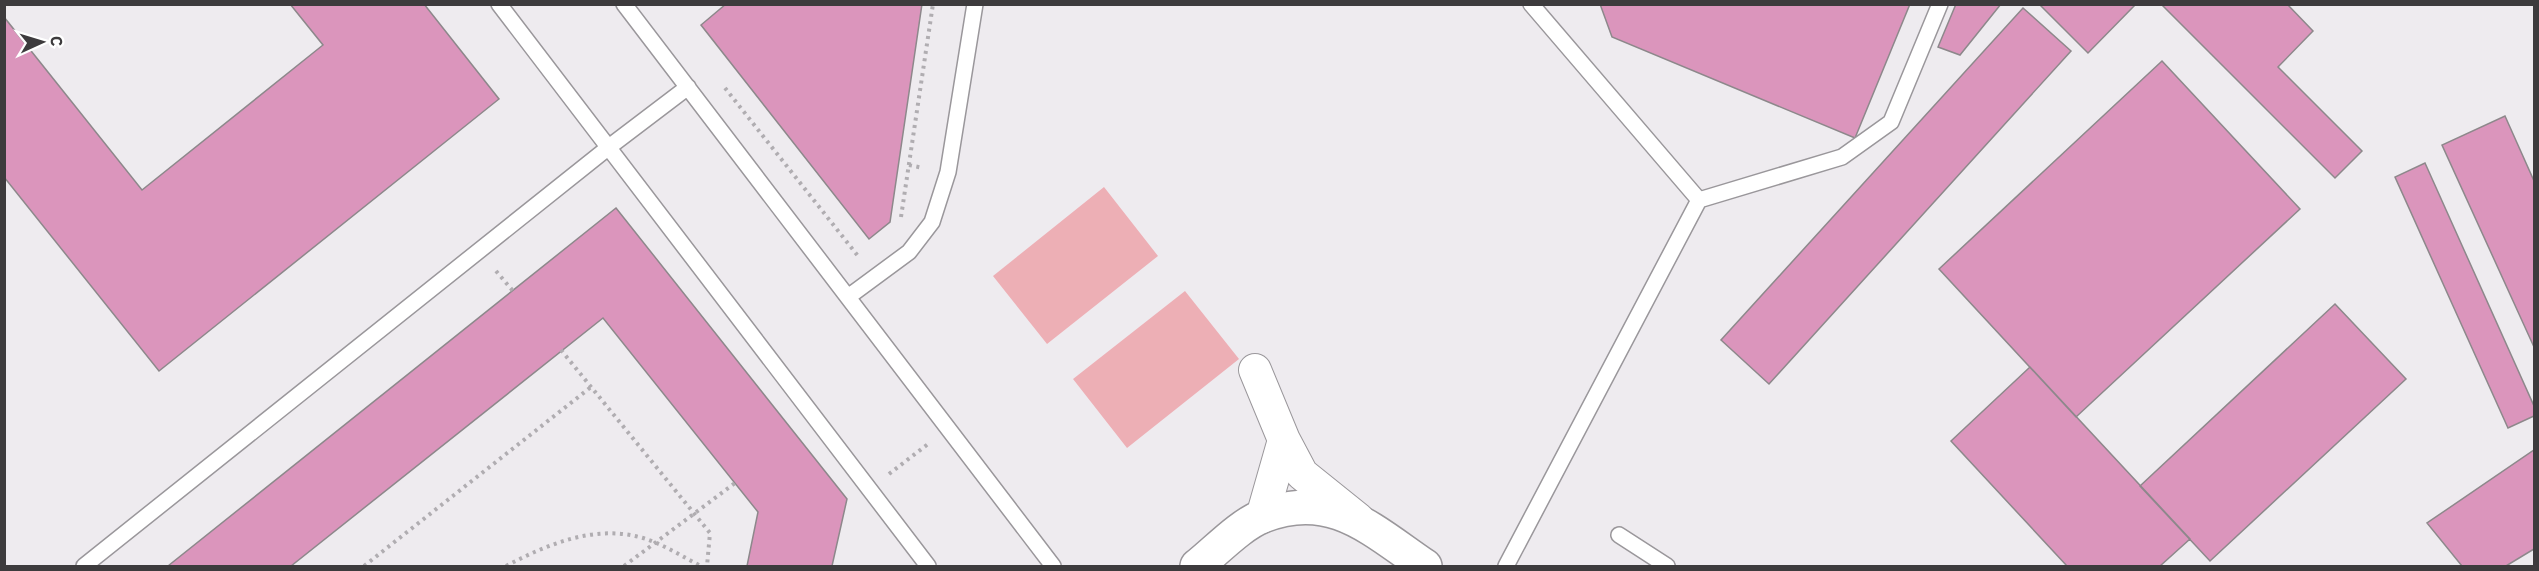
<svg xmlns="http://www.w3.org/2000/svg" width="2539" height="571" font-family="'IBM Plex Sans',sans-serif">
<rect width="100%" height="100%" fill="#eeebef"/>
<path fill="#edafb5" d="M1104,187L1158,256L1047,344L993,276Z
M1185,291L1239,359L1127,448L1073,379Z"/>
<path fill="#db95bc" stroke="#8d888b" stroke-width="1.5" d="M290,4H424L499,99L159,371L4,177V17L142,190L323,45Z
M726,4H922L890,222L869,239L701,25Z
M1600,4H1910L1855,138L1612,37Z
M1956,4H2001L1960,55L1938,47Z
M2039,4H2136L2088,53Z
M2161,4H2287L2313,31L2278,67L2362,151L2335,178Z
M2023,8L2071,51L1769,384L1721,340Z
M2162,61L2300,209L2076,417L1939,269Z
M2505,116L2534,181V347L2442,145Z
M2425,163L2534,406V416L2508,428L2395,177Z
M616,208L847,499L832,566H747L758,512L603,318L291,566H168Z
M2335,304L2406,379L2210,561L2140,486Z
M2030,367L2190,539L2160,566H2067L1951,441Z
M2534,450V549L2506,566H2462L2427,523Z"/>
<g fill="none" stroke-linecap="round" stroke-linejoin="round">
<g stroke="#9a979b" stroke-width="18">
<path id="service" d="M499,4L928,566
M624,4L1053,566
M1531,4L1699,200
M848,297L909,252L932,222L948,172L975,4
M1619,535L1667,566
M84,566L609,147L688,87
M1506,566L1699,200L1842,157L1891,122L1940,4"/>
</g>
<g stroke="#9a979b" stroke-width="34">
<path id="minor" d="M1255,370L1284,440L1302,474L1358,519
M1262,517L1284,440"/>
</g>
<g stroke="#9a979b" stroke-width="36">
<path id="tertiary" d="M1197,566C1216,551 1240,525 1263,516C1331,489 1372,530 1425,566"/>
</g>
<path stroke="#b0adb1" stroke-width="4" stroke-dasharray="3 4.5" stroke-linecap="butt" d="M725,88L858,256
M909,165L923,168
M901,217L933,4
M496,271L513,291
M561,350L710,533L707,566
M889,474L928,444
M364,566L591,387
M506,566C548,544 595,524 643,538C663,544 683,557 701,566
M624,566L735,483"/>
<use href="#service" stroke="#fff" stroke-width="15"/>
<use href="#minor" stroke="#fff" stroke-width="32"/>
<use href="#tertiary" stroke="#fff" stroke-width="33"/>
</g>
<rect width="2539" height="571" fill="none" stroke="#3d3b3d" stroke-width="12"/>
<g transform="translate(42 42) rotate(86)" stroke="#ffffff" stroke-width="4.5" paint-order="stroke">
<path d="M0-4.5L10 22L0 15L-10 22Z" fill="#3d3b3d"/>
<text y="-9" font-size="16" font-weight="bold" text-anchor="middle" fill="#3d3b3d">С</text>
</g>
</svg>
